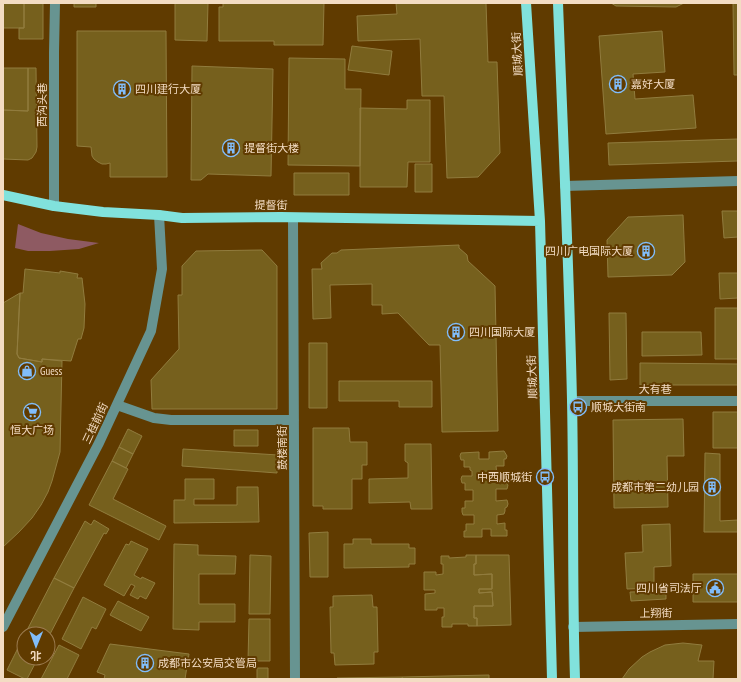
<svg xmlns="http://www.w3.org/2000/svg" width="741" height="682" font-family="'PT Sans Narrow','Noto Sans SC',sans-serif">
<rect width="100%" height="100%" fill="#603b00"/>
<path fill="#8e5a62" d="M18,224L41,233L68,239L99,243L79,249L50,251H28L15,248Z"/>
<path fill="#76601d" stroke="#917c3e" d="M3,3H24V28H3Z
M24,3H43V39H19V28H24Z
M74,3H96V7H74Z
M175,3H208L207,41L175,40Z
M223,3H324L323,45H274V41H219V7H223Z
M396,3H494H486L488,62H497L500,153L478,177L447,178L444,96H422L420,39L358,41L357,16L397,14Z
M611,3H684L676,7L616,6Z
M733,3H738V75H734Z
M77,31H166L167,177H110V163L106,164H102L98,162L94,159L92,156L91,147L77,146Z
M662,31L665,72L633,74L635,99L693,95L696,128L606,134L599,36Z
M352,46L392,51L389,75L348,70Z
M289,58L345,59V89H361L360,166L288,165Z
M192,66L273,69L271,176L208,174L201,180H191Z
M3,68H28V111L3,110Z
M28,68H36L37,147L36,152L32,158L28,160L3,159V110L28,111Z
M407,100H430V162H408L407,187H360V108L407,109Z
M738,139V161L609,165L608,143Z
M415,164H432V192H415Z
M294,173H349V195H294Z
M722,211H738V237L724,238Z
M683,215L685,262L672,275L608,277L607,240L628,217Z
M459,245V248L467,255L468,261L495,286L498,431L442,432L440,345H429L398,313L382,314V305H372V284L330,285L331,318L313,319L312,269H322L321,263L332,253H337L341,250Z
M262,250L277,266V409H152L151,380L179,349L178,295H182V266L196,251Z
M25,269L60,273V271L78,274L77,278H82L85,304L84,328L81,339H78L71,361L42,359V362L19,358L17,354L20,293H23Z
M719,273H738V298L720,299Z
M20,293L17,354L19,358L42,362V359L62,361L60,452L52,481L48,492L41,505L32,518L19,532L3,547V303Z
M715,308H738V359H715Z
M609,313H626L627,379L610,380Z
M642,332H701L702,355L642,356Z
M309,343H327V408H309Z
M640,363L738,364V385H640Z
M339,381H432V407H399V401H339Z
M713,412H738V448H713Z
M683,419L684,456H667L668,507L614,508L613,420Z
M313,428H349L350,442H367V465H362V479H352V509H323V506H313Z
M128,429L142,436L133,454L119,447Z
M234,430H258V446H234Z
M405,444H431L432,509H411L410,502L369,503V479L408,478V463L405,461Z
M119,447L133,454L126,468L112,461Z
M183,449L278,455L277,473L182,466Z
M504,451L507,456L506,459H504V466H496L497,475H504V482H506L508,485L507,489H496V501L507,500L508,504L507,507L505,508V511L504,514L497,515V524L505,523V530H507V536H491V529H482V537H464V531H466V524H474V515H463L462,512V508H465V501H473V490H465V483H462L461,479L462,476H472V471L470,470V467H464V460H461L460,456L461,453L479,452V459H489V452Z
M705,453L720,454V521L738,520V532H704Z
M112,461L128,469L113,499L166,526L159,540L89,505Z
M185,479H214V499H194V505H237V487H258L259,522L174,523V500H185Z
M94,520L109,529L106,534L104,533L74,588L54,578L85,521L91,525Z
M670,524L671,566L654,567V588L627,589L625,553L643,552L642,525Z
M328,532V577H310L309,533Z
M353,539H371V544H409V548H415V564H409V567L344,568V544H353Z
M131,541L148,549L134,575L141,579L142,577L155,583L146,599L140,596L138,599L130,595L135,586L131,584L124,596L104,585L126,544L129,545Z
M174,544L198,545V555L236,556L235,574H199V604H235V622H199V630L173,629Z
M250,555L271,556L270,614H249Z
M466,555H476V564H474V575L492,574V589H479V593L492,592L493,606H474V618H477V626H468V624H452V627H442V617H444V608H437V610H425V594L435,593V590H424V572H436V575L443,574V564H441V556H449V558L466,557Z
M476,555H509L511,625L477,626V618H474V606H493L492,592L479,593V589H492V574L474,575V564H476Z
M693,574H738V602H693Z
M54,578L74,588L48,638V634H25Z
M666,591V599L631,601L630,592Z
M372,595L373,607H377L378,652H374V664L335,665L334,653H331L330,607H333V596Z
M83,597L106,609L96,629L92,627L81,649L62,639Z
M118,601L149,617L141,631L110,615Z
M249,619H270V661H248Z
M24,636V658H38L27,679H25L7,670Z
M683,643L702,645L698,661H714L713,679H622L629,669L642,657L650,652L665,645Z
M110,644L189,654L185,679H104L105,675L97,672Z
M59,645L79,655L67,679H41Z
M257,668H268V679H257Z
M489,675V679H403L402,677Z
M402,677L403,679H337V678Z"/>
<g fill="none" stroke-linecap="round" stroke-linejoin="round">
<path stroke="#679491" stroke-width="10" d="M565,186L738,181
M54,206V52L55,3
M293,218L295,679
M572,401H738
M117,405L154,418L171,420H294
M3,627L99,443L151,331L162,269L159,215
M573,627L738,624"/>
<path stroke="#81e2dc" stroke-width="10" d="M526,3L540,221L552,679
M558,3C563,135 569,268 572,400C574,493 572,586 575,679
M3,195L54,206L103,212L159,215L182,218L281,217L540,221"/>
</g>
<defs>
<g id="building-ring" transform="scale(0.9)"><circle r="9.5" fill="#603b00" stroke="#81bdfa" stroke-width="1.5"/><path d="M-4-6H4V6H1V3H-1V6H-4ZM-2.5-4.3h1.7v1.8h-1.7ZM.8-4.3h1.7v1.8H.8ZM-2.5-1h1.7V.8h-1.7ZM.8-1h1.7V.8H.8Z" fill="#81bdfa"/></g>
<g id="shop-ring" transform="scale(0.9)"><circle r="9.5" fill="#603b00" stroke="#81bdfa" stroke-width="1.5"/><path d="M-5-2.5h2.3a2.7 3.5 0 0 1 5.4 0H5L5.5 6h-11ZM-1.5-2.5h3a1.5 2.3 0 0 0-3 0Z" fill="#81bdfa"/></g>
<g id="bus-ring" transform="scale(0.9)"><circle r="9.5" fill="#603b00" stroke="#81bdfa" stroke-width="1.5"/><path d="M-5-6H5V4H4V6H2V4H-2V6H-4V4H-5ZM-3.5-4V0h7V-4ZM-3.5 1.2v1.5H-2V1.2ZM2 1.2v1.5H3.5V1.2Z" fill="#81bdfa"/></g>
<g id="supermarket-ring" transform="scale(0.9)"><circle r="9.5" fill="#603b00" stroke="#81bdfa" stroke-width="1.5"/><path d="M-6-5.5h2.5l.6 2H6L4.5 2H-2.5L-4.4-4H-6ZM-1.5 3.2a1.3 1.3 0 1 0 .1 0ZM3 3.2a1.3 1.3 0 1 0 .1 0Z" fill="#81bdfa"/></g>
<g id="civic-ring" transform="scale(0.9)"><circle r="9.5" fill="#603b00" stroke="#81bdfa" stroke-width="1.5"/><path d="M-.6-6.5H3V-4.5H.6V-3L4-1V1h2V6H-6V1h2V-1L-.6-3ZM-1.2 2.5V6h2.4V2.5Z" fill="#81bdfa"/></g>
</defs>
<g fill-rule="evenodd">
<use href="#building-ring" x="618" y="84"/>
<use href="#building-ring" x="122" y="89"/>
<use href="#building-ring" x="231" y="148"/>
<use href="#building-ring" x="646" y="251"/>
<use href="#building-ring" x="456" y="332"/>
<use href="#shop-ring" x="27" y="371"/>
<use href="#bus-ring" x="578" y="407"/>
<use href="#supermarket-ring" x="32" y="412"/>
<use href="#bus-ring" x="545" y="477"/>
<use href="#building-ring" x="712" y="487"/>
<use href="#civic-ring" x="715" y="588"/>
<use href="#building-ring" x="145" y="663"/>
</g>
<g text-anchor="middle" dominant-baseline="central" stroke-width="4" stroke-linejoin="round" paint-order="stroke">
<g font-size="11" fill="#f3dcc3" stroke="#603b00">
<text transform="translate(517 54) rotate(-93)">顺城大街</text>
<text transform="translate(42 105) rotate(-90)">西沟头巷</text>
<text transform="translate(271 205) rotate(1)">提督街</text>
<text transform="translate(532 377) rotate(-92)">顺城大街</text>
<text x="655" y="389">大有巷</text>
<text transform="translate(95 423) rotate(-65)">三桂前街</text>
<text transform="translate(282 448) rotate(-90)">鼓楼南街</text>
<text transform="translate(656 613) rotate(-1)">上翔街</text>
</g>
<g font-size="11" fill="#f3dcc3" stroke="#603b00" text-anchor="start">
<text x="631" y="84">嘉好大厦</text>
<text x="135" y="89">四川建行大厦</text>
<text x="244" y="148">提督街大楼</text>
<text x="633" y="251" text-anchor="end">四川广电国际大厦</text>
<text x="469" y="332">四川国际大厦</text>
<text x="40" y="371">Guess</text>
<text x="591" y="407">顺城大街南</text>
<text x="32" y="430" text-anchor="middle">恒大广场</text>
<text x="532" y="477" text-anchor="end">中西顺城街</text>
<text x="699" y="487" text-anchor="end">成都市第二幼儿园</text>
<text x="702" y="588" text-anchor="end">四川省司法厅</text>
<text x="158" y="663">成都市公安局交管局</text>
</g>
</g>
<rect width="741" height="682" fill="none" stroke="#f3dcc3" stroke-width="8"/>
<g transform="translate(36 646) rotate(181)"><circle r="19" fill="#603b00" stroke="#9b7b4e"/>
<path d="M0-3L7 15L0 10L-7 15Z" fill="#81bdfa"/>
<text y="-6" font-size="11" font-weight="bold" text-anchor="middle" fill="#f3dcc3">北</text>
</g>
</svg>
